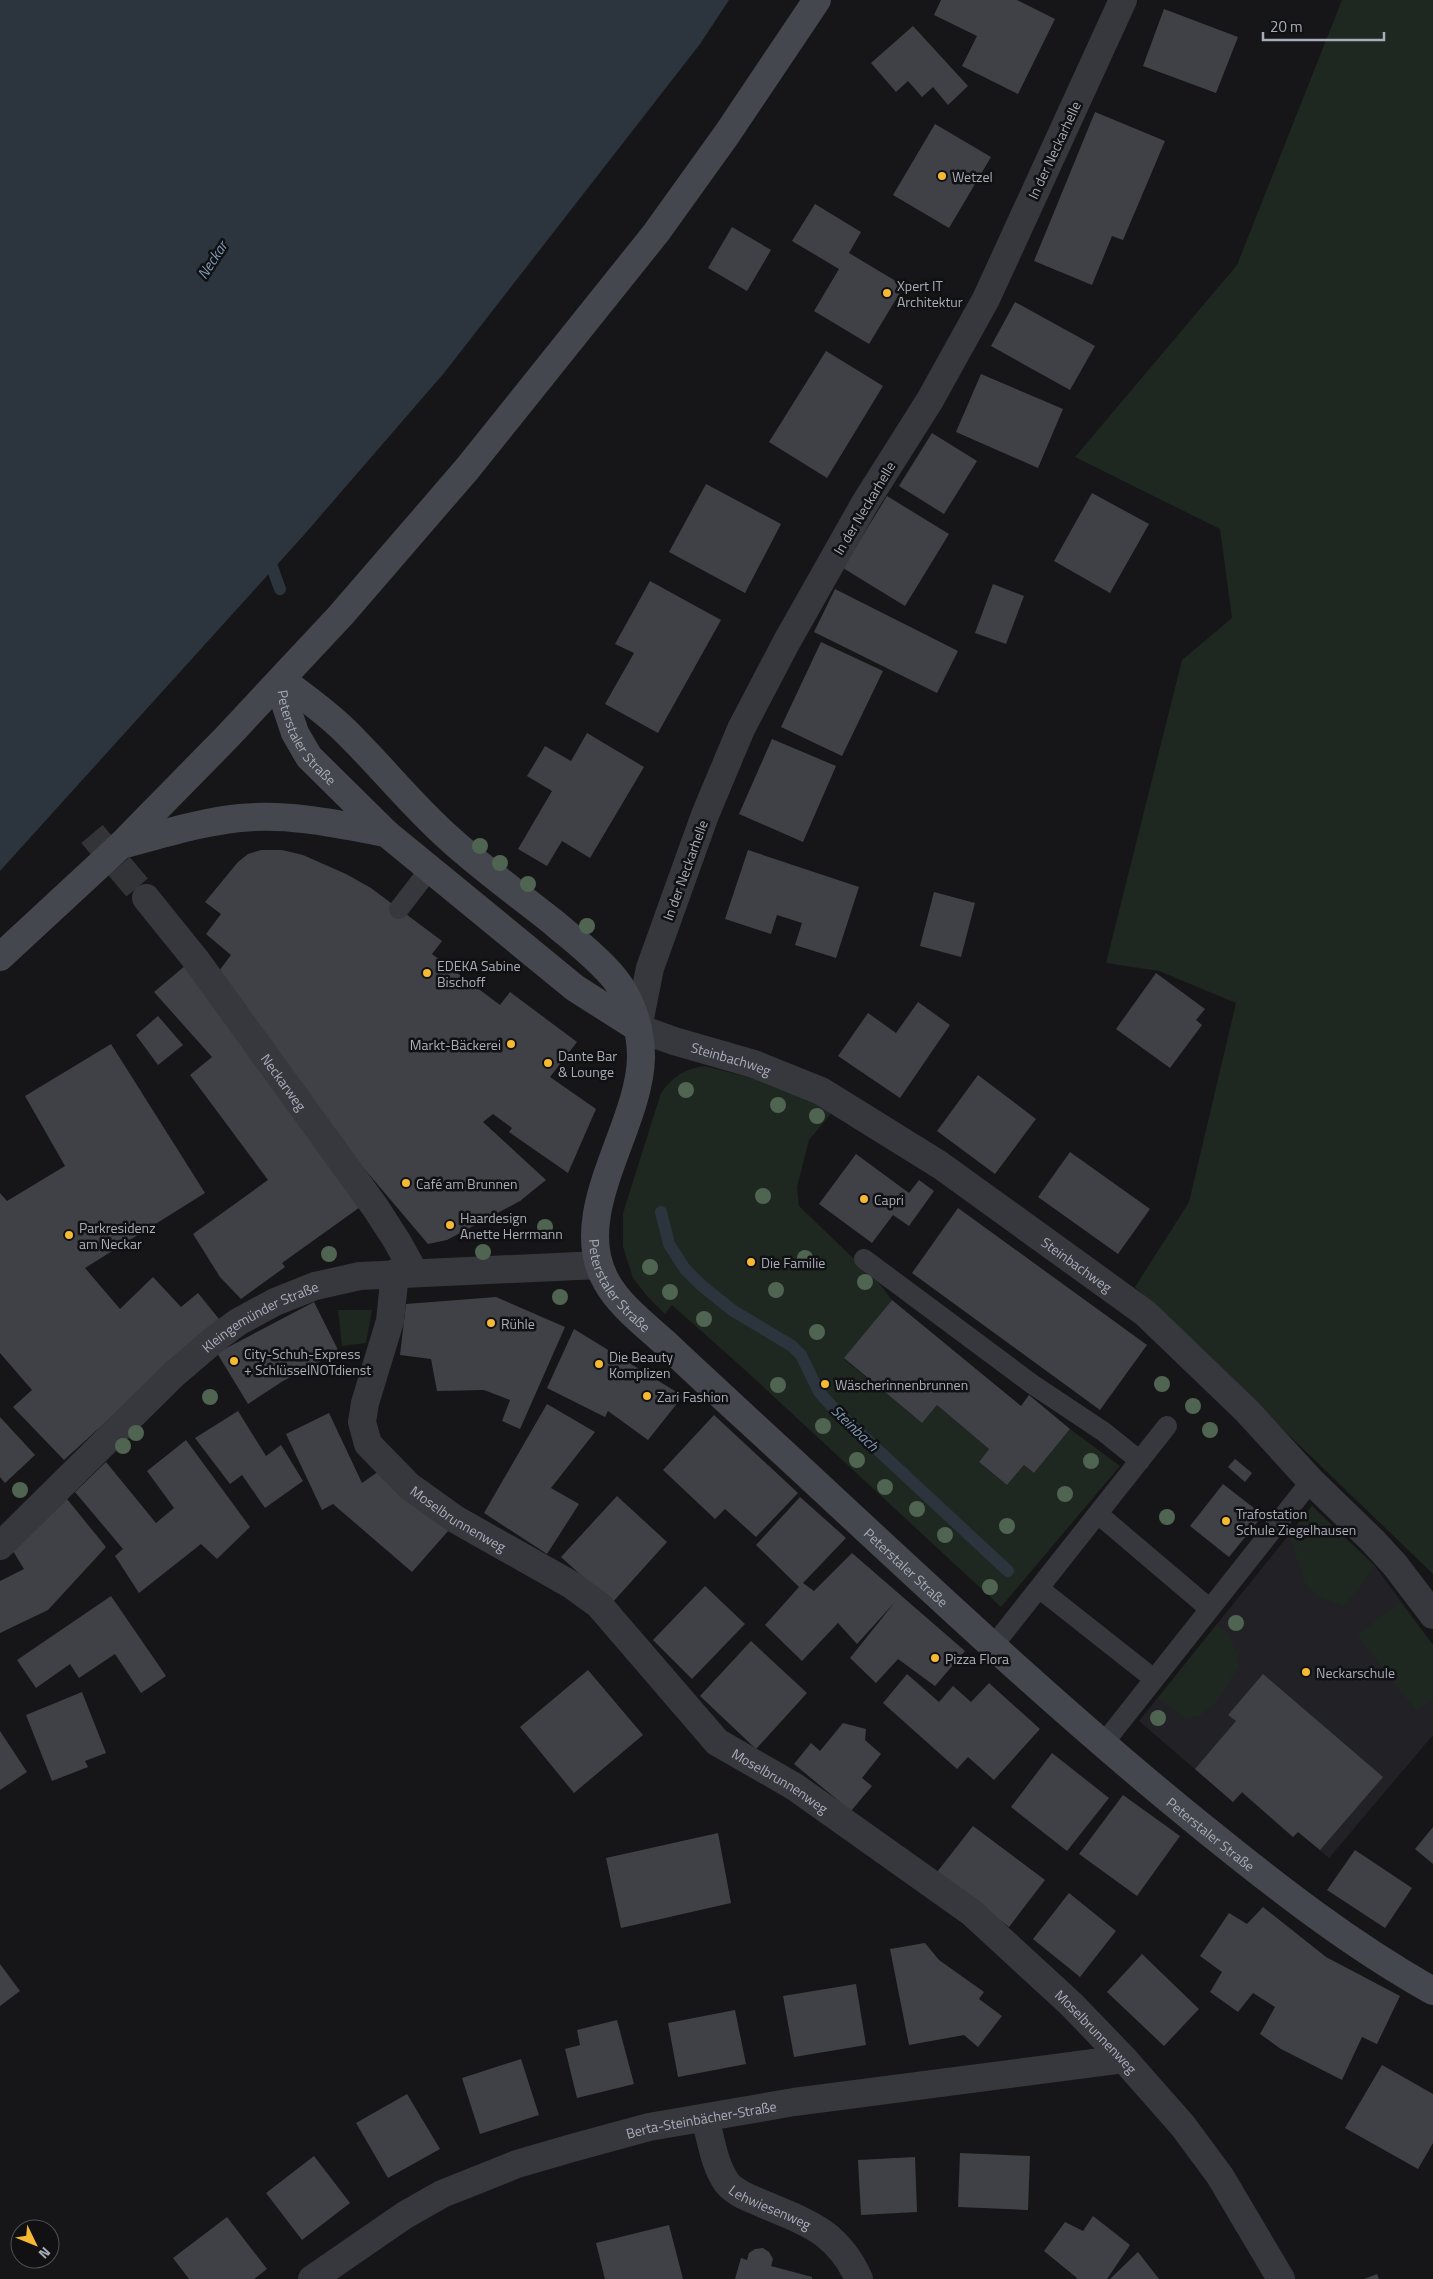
<svg xmlns="http://www.w3.org/2000/svg" width="1433" height="2279" font-family="'Titillium Web',sans-serif">
<rect width="100%" height="100%" fill="#161618"/>
<path fill="#222226" d="M1312,1506L1375,1566L1433,1645V1735L1329,1858L1298,1832L1293,1837L1242,1793L1233,1802L1139,1721Z"/>
<path fill="#1e2720" d="M1342,0H1433V1574L1135,1287L1189,1202L1236,1003L1159,971L1106,963L1182,660L1232,618L1220,529L1075,457L1237,265Z
M705,1066L779,1085L835,1109L809,1140L797,1187L799,1206L878,1282L892,1300L844,1359L922,1423L937,1405L989,1449L979,1462L1007,1485L1024,1465L1034,1473L1070,1429L1120,1466L1001,1607L745,1370L672,1305L665,1314L647,1296L633,1278L623,1247V1213L661,1093C674,1076 684,1069 705,1066Z
M338,1310H372L366,1343L342,1346Z
M1312,1506L1375,1566L1345,1606L1317,1597L1305,1583L1289,1536Z
M1400,1602L1433,1645V1698L1416,1711L1357,1635Z
M1217,1624L1230,1635L1238,1656V1668L1216,1702L1200,1716L1186,1719L1158,1698Z"/>
<path fill="#2c353d" d="M0,0H729L700,44L444,373L303,536L0,871Z"/>
<g fill="none" stroke-linecap="round" stroke-linejoin="round">
<path stroke="#2c353d" stroke-width="12" d="M267,553L280,589
M661,1212L669,1244L685,1269L701,1285L732,1310L792,1346L801,1355L819,1392L837,1412L1008,1571"/>
</g>
<path fill="#404146" d="M941,0H1017L1055,19L1018,94L962,66L977,36L934,15Z
M1164,9L1238,37L1216,93L1143,66Z
M913,26L968,86L948,105L933,87L922,97L908,81L896,92L871,63Z
M1095,112L1165,141L1123,240L1112,236L1092,285L1034,261Z
M935,124L991,157L949,228L893,195Z
M815,204L861,232L849,253L904,286L869,344L814,311L839,269L792,241Z
M732,227L771,250L747,291L708,268Z
M1015,302L1095,346L1070,390L991,346Z
M826,351L883,386L827,478L769,442Z
M981,374L1063,409L1038,468L956,432Z
M932,433L977,461L944,514L899,486Z
M706,484L781,524L745,593L669,552Z
M1092,493L1149,524L1110,593L1054,561Z
M887,496L949,534L905,606L843,568Z
M650,581L721,620L658,733L605,704L634,653L615,644Z
M993,584L1024,596L1006,644L975,633Z
M835,589L958,651L937,693L814,632Z
M821,642L883,671L842,756L781,727Z
M587,733L644,767L590,858L562,841L547,866L518,849L552,791L527,776L545,746L571,761Z
M772,739L836,766L803,842L739,814Z
M261,850H282L303,855L346,874L371,888L442,941L432,954L500,1005L510,992L577,1042L550,1077L596,1109L568,1173L509,1132L512,1128L493,1114L483,1122L546,1180L520,1201L447,1240L428,1244L345,1146L219,971L231,955L206,934L221,914L205,902L238,862L248,854Z
M748,850L859,887L836,958L795,945L802,923L777,915L771,934L725,919Z
M934,892L975,903L961,957L920,946Z
M186,965L363,1205L282,1263L285,1267L241,1299L220,1277L193,1234L268,1180L190,1075L212,1057L154,992Z
M1156,973L1205,1009L1196,1020L1202,1025L1170,1068L1116,1029Z
M918,1002L950,1025L900,1098L838,1056L868,1013L896,1033Z
M158,1016L183,1045L158,1065L136,1035Z
M111,1044L205,1193L85,1268L120,1309L153,1277L181,1307L198,1293L219,1319L64,1460L13,1407L32,1390L0,1353V1193L7,1201L65,1166L25,1096Z
M978,1075L1036,1119L995,1174L937,1131Z
M1070,1152L1150,1209L1118,1254L1038,1197Z
M856,1154L909,1193L919,1180L934,1191L909,1226L893,1215L872,1243L819,1204Z
M958,1208L1147,1345L1100,1410L912,1273Z
M496,1297L565,1327L520,1429L502,1421L510,1400L484,1390L437,1391L431,1359L400,1355L406,1304Z
M892,1300L1021,1406L1029,1395L1070,1429L1034,1473L1024,1465L1007,1485L979,1462L989,1449L937,1405L922,1423L844,1358Z
M314,1302L339,1352L283,1381L248,1404L217,1353Z
M574,1329L683,1396L648,1440L608,1411L605,1417L547,1388Z
M547,1404L595,1432L551,1488L579,1504L547,1554L484,1513Z
M238,1411L266,1456L281,1445L303,1481L265,1508L242,1475L230,1484L195,1438Z
M329,1413L362,1483L379,1471L449,1530L412,1572L333,1504L322,1510L286,1434Z
M714,1415L798,1493L756,1537L725,1509L715,1519L663,1470Z
M0,1417L35,1455L5,1483L0,1477Z
M186,1440L250,1527L217,1559L201,1544L139,1593L115,1556L123,1549L75,1492L106,1462L156,1523L174,1508L147,1471Z
M1235,1459L1252,1473L1245,1482L1228,1467Z
M1223,1484L1263,1515L1229,1557L1190,1526Z
M617,1496L667,1542L612,1603L561,1557Z
M800,1497L846,1538L803,1583L814,1591L852,1553L965,1651L935,1686L898,1659L876,1683L850,1658L895,1602L857,1644L838,1623L802,1661L765,1625L799,1587L756,1545Z
M67,1499L106,1547L48,1610L0,1633V1581L24,1569L13,1551Z
M705,1586L745,1624L692,1679L653,1640Z
M111,1596L166,1676L141,1693L115,1654L79,1678L70,1664L36,1688L17,1660Z
M751,1641L807,1693L756,1749L700,1696Z
M588,1670L643,1735L574,1793L520,1727Z
M907,1674L939,1702L953,1686L971,1702L989,1683L1040,1729L994,1780L968,1757L957,1769L883,1703Z
M1263,1674L1383,1777L1320,1850L1298,1832L1293,1837L1242,1792L1233,1802L1195,1769L1236,1721L1228,1715Z
M82,1692L106,1753L85,1761L88,1767L52,1781L26,1715Z
M843,1723L866,1729L865,1740L881,1754L862,1778L872,1786L851,1811L794,1764L811,1743L820,1751Z
M0,1731L27,1772L0,1790Z
M1052,1753L1109,1798L1067,1851L1011,1807Z
M1123,1795L1180,1836L1137,1896L1079,1854Z
M973,1826L1045,1880L1009,1927L937,1872Z
M1433,1827V1864L1415,1849Z
M718,1833L731,1903L621,1928L606,1858Z
M1355,1850L1412,1888L1385,1928L1327,1890Z
M1069,1893L1116,1931L1080,1977L1033,1939Z
M1263,1907L1326,1957L1400,1996L1377,2044L1362,2037L1342,2080L1281,2049L1260,2034L1275,2007L1253,1993L1238,2012L1210,1992L1222,1972L1200,1956L1229,1913L1247,1924Z
M925,1943L939,1960L984,1992L979,1999L1002,2016L978,2047L964,2035L909,2045L890,1949Z
M1142,1954L1199,2009L1164,2046L1107,1992Z
M0,1964L20,1991L0,2006Z
M856,1984L866,2045L794,2057L783,1996Z
M735,2010L746,2064L678,2077L668,2023Z
M617,2020L634,2084L577,2098L565,2049L580,2045L577,2030Z
M521,2059L539,2115L480,2134L462,2078Z
M1382,2065L1433,2094V2143L1418,2169L1345,2128Z
M407,2094L440,2149L388,2178L356,2123Z
M960,2153L1030,2156L1028,2210L958,2207Z
M314,2156L350,2203L302,2240L266,2193Z
M915,2157L917,2212L861,2215L858,2160Z
M1093,2216L1130,2245L1107,2279H1076L1077,2278L1044,2251L1065,2222L1083,2231Z
M227,2217L267,2269L254,2279H189L173,2258Z
M669,2225L683,2279H605L596,2243Z
M763,2248L769,2252L773,2259L771,2266L812,2277V2279H735L741,2258L747,2260L749,2253L755,2249Z
M1138,2252L1159,2279H1110Z
M1377,2274L1379,2279H1364Z"/>
<g fill="none" stroke-linecap="round" stroke-linejoin="round">
<path stroke="#333438" stroke-width="28" stroke-dasharray="28 14" stroke-linecap="butt" d="M92,834L146,898"/>
<path stroke="#37383e" stroke-width="20" d="M399,909L429,870
M864,1259L1032,1384L1104,1432L1140,1461
M1098,1514L1210,1609
M1040,1589L1154,1679
M993,1646L1167,1426
M1103,1744L1311,1481"/>
<g stroke="#37383e" stroke-width="28">
<path id="s1" d="M1123,0L986,299L930,400L865,503L786,643L741,729L705,815L650,968L638,1028L674,1041L754,1064L821,1091L940,1165L1145,1313L1247,1411L1311,1481L1373,1541L1395,1565L1433,1615"/>
<path id="s2" d="M146,898L196,960L375,1207L397,1241L414,1272"/>
<path id="s3" d="M395,1273L390,1321L365,1403L362,1422L368,1444L409,1486L455,1519L570,1584L599,1605L717,1742L795,1787L971,1912L1071,2004L1124,2059L1183,2126L1220,2176L1281,2279"/>
<path id="s4" d="M0,1546L174,1374L215,1339L238,1322L275,1302L315,1286L360,1276L599,1265"/>
<path id="s5" d="M705,2118C711,2139 714,2165 727,2183C736,2194 750,2198 763,2204C808,2223 837,2231 859,2279"/>
<path id="s6" d="M312,2279L405,2215L442,2194L517,2164L572,2148L649,2127L794,2102L1124,2059"/>
</g>
<g stroke="#45474e" stroke-width="28">
<path id="s7" d="M282,680C302,695 322,709 340,726C379,763 411,805 451,840C483,869 519,895 553,922C574,940 597,957 615,979C632,1000 641,1030 641,1057C640,1128 568,1213 606,1281C619,1305 644,1324 664,1342C705,1381 746,1418 787,1456C924,1583 1060,1712 1205,1829C1278,1888 1351,1945 1433,1991"/>
<path id="s8" d="M282,680L286,706L295,733L309,757L386,833L575,988L638,1028"/>
<path d="M121,845C160,835 200,822 240,818C289,813 338,824 386,833"/>
<path d="M0,957L121,845L227,737L341,615L467,469L656,233L727,134L817,0"/>
</g>
</g>
<g fill="#506452">
<circle cx="480" cy="846" r="8"/>
<circle cx="500" cy="863" r="8"/>
<circle cx="528" cy="884" r="8"/>
<circle cx="587" cy="926" r="8"/>
<circle cx="686" cy="1090" r="8"/>
<circle cx="778" cy="1105" r="8"/>
<circle cx="817" cy="1116" r="8"/>
<circle cx="763" cy="1196" r="8"/>
<circle cx="545" cy="1227" r="8"/>
<circle cx="483" cy="1252" r="8"/>
<circle cx="329" cy="1254" r="8"/>
<circle cx="805" cy="1258" r="8"/>
<circle cx="650" cy="1267" r="8"/>
<circle cx="865" cy="1282" r="8"/>
<circle cx="776" cy="1290" r="8"/>
<circle cx="670" cy="1292" r="8"/>
<circle cx="560" cy="1297" r="8"/>
<circle cx="704" cy="1319" r="8"/>
<circle cx="817" cy="1332" r="8"/>
<circle cx="1162" cy="1384" r="8"/>
<circle cx="778" cy="1385" r="8"/>
<circle cx="210" cy="1397" r="8"/>
<circle cx="1193" cy="1406" r="8"/>
<circle cx="823" cy="1426" r="8"/>
<circle cx="1210" cy="1430" r="8"/>
<circle cx="136" cy="1433" r="8"/>
<circle cx="123" cy="1446" r="8"/>
<circle cx="857" cy="1460" r="8"/>
<circle cx="1091" cy="1461" r="8"/>
<circle cx="885" cy="1487" r="8"/>
<circle cx="20" cy="1490" r="8"/>
<circle cx="1065" cy="1494" r="8"/>
<circle cx="917" cy="1509" r="8"/>
<circle cx="1167" cy="1517" r="8"/>
<circle cx="1007" cy="1526" r="8"/>
<circle cx="945" cy="1535" r="8"/>
<circle cx="990" cy="1587" r="8"/>
<circle cx="1236" cy="1623" r="8"/>
<circle cx="1158" cy="1718" r="8"/>
</g>
<g fill="#f5ba32" stroke="#111113" stroke-width="2">
<circle cx="942" cy="176" r="5"/>
<circle cx="887" cy="293" r="5"/>
<circle cx="427" cy="973" r="5"/>
<circle cx="511" cy="1044" r="5"/>
<circle cx="548" cy="1063" r="5"/>
<circle cx="406" cy="1183" r="5"/>
<circle cx="864" cy="1199" r="5"/>
<circle cx="450" cy="1225" r="5"/>
<circle cx="69" cy="1235" r="5"/>
<circle cx="751" cy="1262" r="5"/>
<circle cx="491" cy="1323" r="5"/>
<circle cx="234" cy="1361" r="5"/>
<circle cx="599" cy="1364" r="5"/>
<circle cx="825" cy="1384" r="5"/>
<circle cx="647" cy="1396" r="5"/>
<circle cx="1226" cy="1521" r="5"/>
<circle cx="935" cy="1658" r="5"/>
<circle cx="1306" cy="1672" r="5"/>
</g>
<g text-anchor="middle" dominant-baseline="central" stroke-width="5" stroke-linejoin="round" paint-order="stroke">
<g font-size="14" fill="#a8adb9" stroke="#111113">
<text transform="translate(1054 150) rotate(-65)">In der Neckarhelle</text>
<text transform="translate(864 508) rotate(-59)">In der Neckarhelle</text>
<text stroke="none"><textPath href="#s8" startOffset="64">Peterstaler Straße</textPath></text>
<text transform="translate(685 870) rotate(-70)">In der Neckarhelle</text>
<text stroke="none"><textPath href="#s1" startOffset="1239">Steinbachweg</textPath></text>
<text stroke="none"><textPath href="#s2" startOffset="230">Neckarweg</textPath></text>
<text stroke="none"><textPath href="#s1" startOffset="1644">Steinbachweg</textPath></text>
<text stroke="none"><textPath href="#s7" startOffset="775">Peterstaler Straße</textPath></text>
<text stroke="none"><textPath href="#s4" startOffset="349">Kleingemünder Straße</textPath></text>
<text stroke="none"><textPath href="#s3" startOffset="294">Moselbrunnenweg</textPath></text>
<text stroke="none"><textPath href="#s7" startOffset="1180">Peterstaler Straße</textPath></text>
<text stroke="none"><textPath href="#s3" startOffset="714">Moselbrunnenweg</textPath></text>
<text stroke="none"><textPath href="#s7" startOffset="1585">Peterstaler Straße</textPath></text>
<text stroke="none"><textPath href="#s3" startOffset="1119">Moselbrunnenweg</textPath></text>
<text stroke="none"><textPath href="#s6" startOffset="426">Berta-Steinbächer-Straße</textPath></text>
<text stroke="none"><textPath href="#s5" startOffset="119">Lehwiesenweg</textPath></text>
</g>
<g font-size="14" fill="#a8adb9" stroke="#111113" text-anchor="start">
<text x="952" y="176">Wetzel</text>
<text x="897" y="285">Xpert IT<tspan x="897" dy="16">Architektur</tspan></text>
<text x="437" y="965">EDEKA Sabine<tspan x="437" dy="16">Bischoff</tspan></text>
<text x="501" y="1044" text-anchor="end">Markt-Bäckerei</text>
<text x="558" y="1055">Dante Bar<tspan x="558" dy="16">&amp; Lounge</tspan></text>
<text x="416" y="1183">Café am Brunnen</text>
<text x="874" y="1199">Capri</text>
<text x="460" y="1217">Haardesign<tspan x="460" dy="16">Anette Herrmann</tspan></text>
<text x="79" y="1227">Parkresidenz<tspan x="79" dy="16">am Neckar</tspan></text>
<text x="761" y="1262">Die Familie</text>
<text x="501" y="1323">Rühle</text>
<text x="244" y="1353">City-Schuh-Express<tspan x="244" dy="16">+ SchlüsselNOTdienst</tspan></text>
<text x="609" y="1356">Die Beauty<tspan x="609" dy="16">Komplizen</tspan></text>
<text x="835" y="1384">Wäscherinnenbrunnen</text>
<text x="657" y="1396">Zari Fashion</text>
<text x="1236" y="1513">Trafostation<tspan x="1236" dy="16">Schule Ziegelhausen</tspan></text>
<text x="945" y="1658">Pizza Flora</text>
<text x="1316" y="1672">Neckarschule</text>
</g>
<g font-size="15" font-style="italic" fill="#7f99b4" stroke="#111113">
<text transform="translate(212 260) rotate(-57)">Neckar</text>
<text transform="translate(855 1428) rotate(44)">Steinbach</text>
</g>
</g>
<g transform="translate(35 2244) rotate(133)"><circle r="24" fill="#111113" stroke="#4d4f55"/>
<path d="M0-4L9 19L0 12L-9 19Z" fill="#f5ba32"/>
<text y="-8" font-size="14" font-weight="bold" text-anchor="middle" fill="#a8adb9">N</text>
</g>
<path d="M1263 32v8h121v-8" fill="none" stroke="#a8adb9" stroke-width="2.5"/>
<text x="1270" y="32" font-size="15" fill="#a8adb9" stroke="#111113" stroke-width="4" paint-order="stroke">20 m</text>
</svg>
